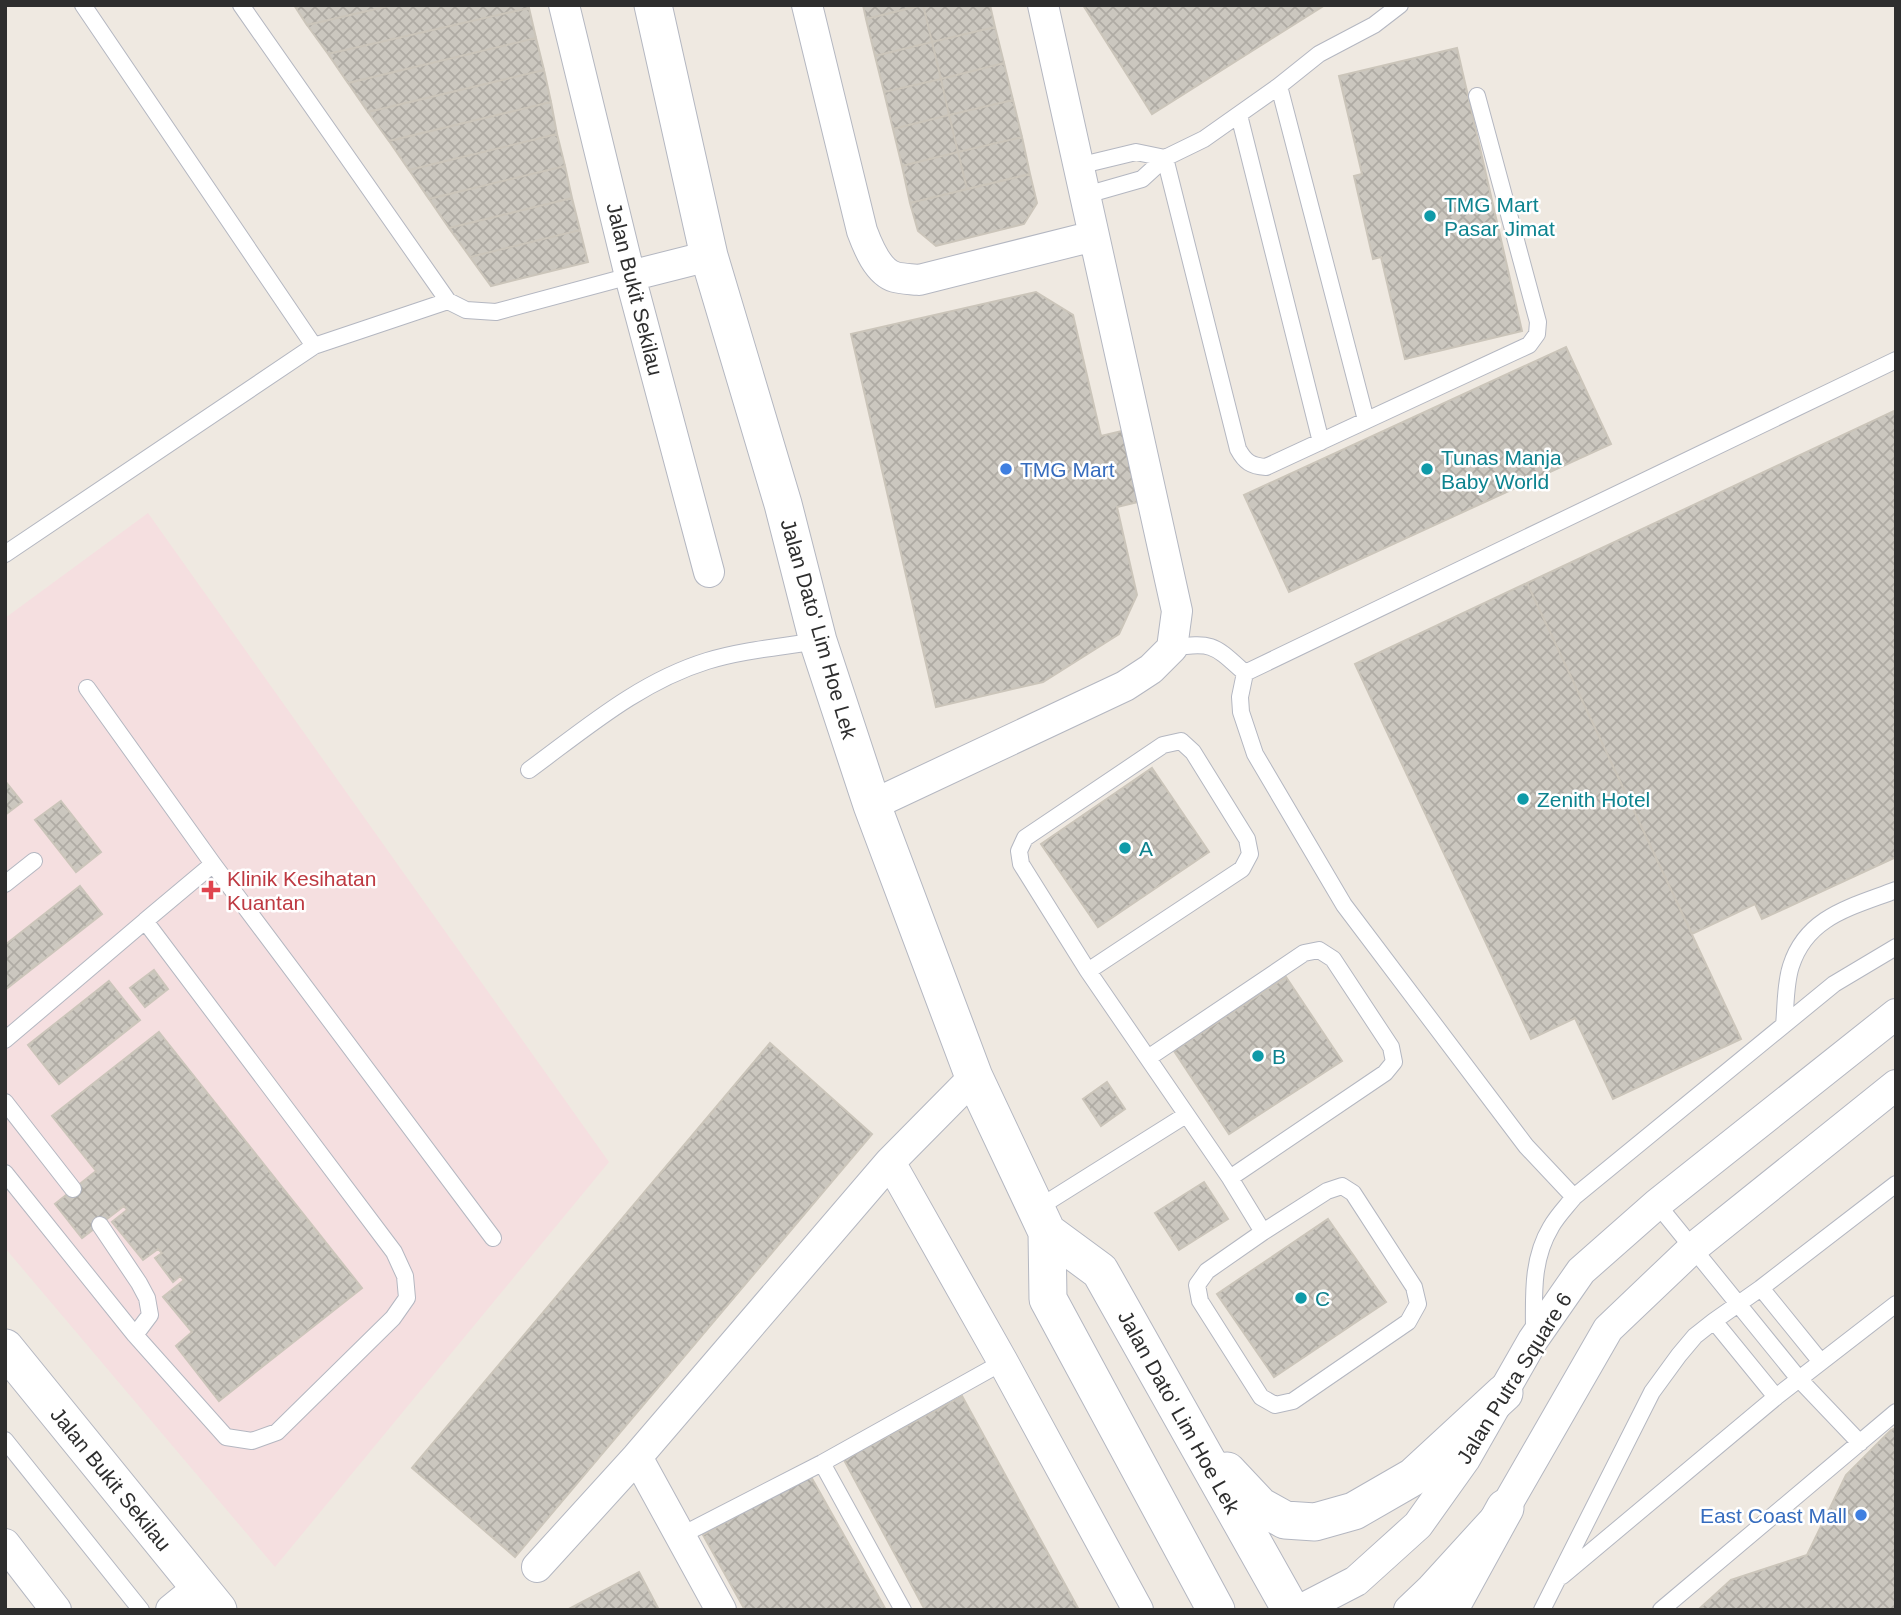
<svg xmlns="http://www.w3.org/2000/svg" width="1901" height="1615" font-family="Arial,sans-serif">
<defs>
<pattern id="building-cross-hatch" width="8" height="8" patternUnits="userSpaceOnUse" patternTransform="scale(1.75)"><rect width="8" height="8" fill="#cbc7bf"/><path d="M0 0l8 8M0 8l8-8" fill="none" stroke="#afaba4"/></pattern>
</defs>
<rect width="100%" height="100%" fill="#efe9e1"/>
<path fill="#f5dfe0" d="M148,513L609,1162L275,1567L5,1248V618Z"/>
<path fill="url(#building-cross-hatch)" stroke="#cbc5ba" stroke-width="2" d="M294,5H393L307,25Z
M393,5H529V8L328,54L307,25Z
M863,5H922L866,19Z
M923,5H990L995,27L932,42Z
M923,5L932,42L875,56L866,19Z
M1083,5H1325L1152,114Z
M529,8L536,38L348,83L328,54Z
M995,27L1004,63L941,79L932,42Z
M536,38L544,70L368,112L348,83Z
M932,42L941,79L884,92L875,56Z
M1457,48L1522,331L1405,359L1381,257L1373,259L1354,176L1362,174L1339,76Z
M1004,63L1013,100L949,115L941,79Z
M544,70L551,102L389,141L368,112Z
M941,79L949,115L893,129L884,92Z
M1013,100L1022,137L958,152L949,115Z
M551,102L557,134L409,170L389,141Z
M949,115L958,152L902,166L893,129Z
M557,134L565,166L429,199L409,170Z
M1022,137L1030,174L967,189L958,152Z
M958,152L967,189L910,203L902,166Z
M565,166L572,198L449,228L429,199Z
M1030,174L1037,203L1024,224L936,246L918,231L910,203Z
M572,198L580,230L470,257L449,228Z
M580,230L588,262L491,286L470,257Z
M1036,292L1073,315L1101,436L1122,431L1138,502L1117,507L1137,595L1119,634L1043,682L936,707L851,334Z
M1566,347L1611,444L1289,592L1244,495Z
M1896,410V857L1762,919L1755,904L1692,934L1527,583Z
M1527,583L1741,1039L1613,1099L1575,1018L1531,1039L1355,664Z
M1152,768L1209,852L1098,927L1041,844Z
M5,781L22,802L5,815Z
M61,801L101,852L76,872L35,820Z
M80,886L102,914L5,990V945Z
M154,970L168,989L145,1007L130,988Z
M1286,977L1342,1061L1229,1134L1174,1051Z
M109,981L140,1020L59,1084L28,1045Z
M159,1032L362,1288L219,1401L176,1346L192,1332L163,1297L184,1280L180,1276L173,1282L155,1258L162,1253L158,1249L143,1260L112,1222L127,1210L124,1206L82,1238L55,1204L96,1171L52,1116Z
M770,1043L872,1134L515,1557L412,1468Z
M1107,1082L1125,1109L1101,1126L1083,1099Z
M1204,1182L1228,1219L1179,1250L1155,1213Z
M1328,1219L1386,1302L1274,1377L1217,1294Z
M962,1396L1079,1610H925L844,1460Z
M1896,1428V1610H1698L1731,1580L1807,1555L1846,1475L1891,1430Z
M810,1475L886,1610H745L703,1535Z
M639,1572L659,1610H567Z"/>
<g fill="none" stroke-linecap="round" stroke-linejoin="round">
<g stroke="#b4b7c1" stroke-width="18">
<path id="service" d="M83,5L314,346L448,301
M241,5L448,301L466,310L496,312L630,276
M1400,5L1374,25L1319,54L1279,86L1204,139L1165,158L1238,449C1245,462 1251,466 1266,467L1529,345L1537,334L1538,322L1477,96
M1279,86L1366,420
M1239,115L1321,442
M1078,166L1136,152L1165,158L1142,179L1086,195
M5,554L314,346
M1172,648C1213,641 1215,646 1245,673
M1245,673L1896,360
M1245,673L1240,697L1241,712L1255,754L1344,905L1526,1146L1574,1197
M87,688L213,864L493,1238
M529,770C585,729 639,682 707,661C742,650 782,647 818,641
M5,884L34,861
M145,921L213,864
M1088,971L1021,864L1019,851L1025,838L1163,745L1181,741L1193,752L1247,839L1250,854L1242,869L1088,971L1230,1178L1263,1232L1207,1271L1197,1285L1200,1301L1261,1397L1275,1405L1293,1401L1408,1322L1418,1304L1414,1287L1353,1193L1342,1186L1327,1191L1263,1232
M1784,1025C1786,1006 1785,984 1791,966C1807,916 1852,907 1896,890
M5,1040L145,921L394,1252L405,1276L407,1298L393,1318L277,1432L252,1441L226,1437L135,1335L5,1173
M1148,1058L1304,953L1319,950L1333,959L1391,1047L1394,1062L1385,1073L1230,1178
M5,1102L73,1189
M1657,1204L1799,1379L1860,1443
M1038,1208L1186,1115
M100,1225L139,1283L147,1298L150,1315L135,1335
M1714,1321L1761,1288
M1534,1334C1534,1297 1531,1260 1551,1227C1557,1216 1567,1206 1574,1197L1834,984L1896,947
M1821,1362L1761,1288L1896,1184
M5,1440L141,1610
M822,1463L903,1610
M680,1536L822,1463L1003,1362
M1562,1576L1776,1397L1896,1304
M1542,1610L1652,1392L1679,1355L1695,1336L1714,1321L1776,1397
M1661,1610L1896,1412"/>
</g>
<g stroke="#b4b7c1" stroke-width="32">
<path id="minor" d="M564,5L630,276L709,572
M807,5L862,231C868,247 878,272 895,277C902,279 912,279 919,280L1094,236
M630,276L709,256
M872,805L1125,686L1151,669L1172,648L1177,611L1043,5
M890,1162L1003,1362L1138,1610
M637,1457L721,1610
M5,1544L56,1610
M537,1567L637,1457L890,1162L974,1077
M171,1610L198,1588
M1300,1610L1356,1581L1418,1525L1465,1459L1533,1340L1581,1271L1657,1204L1896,1014
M1409,1610L1431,1589L1505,1508L1608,1329L1693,1248L1896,1085"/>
</g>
<g stroke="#b4b7c1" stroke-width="39">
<path id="tertiary" d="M653,5L709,256L783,504L818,641L872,805L974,1077L1047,1232L1048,1299L1216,1610
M1047,1232L1100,1271L1291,1610
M5,1348L218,1610
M1227,1471L1260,1506L1285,1520L1315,1522L1354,1511L1413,1477L1504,1393
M1449,1610L1505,1508"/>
</g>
<use href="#service" stroke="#fff" stroke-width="16"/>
<use href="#minor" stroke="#fff" stroke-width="30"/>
<use href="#tertiary" stroke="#fff" stroke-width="37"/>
</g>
<g fill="#0f9aa8" stroke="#fff" stroke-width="2.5">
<circle cx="1430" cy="216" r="7"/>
<circle cx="1427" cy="469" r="7"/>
<circle cx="1523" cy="799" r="7"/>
<circle cx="1125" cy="848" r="7"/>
<circle cx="1258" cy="1056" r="7"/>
<circle cx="1301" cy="1298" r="7"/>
</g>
<g fill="#3f7fe0" stroke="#fff" stroke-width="2.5">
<circle cx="1006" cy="469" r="7"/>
<circle cx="1861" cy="1515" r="7"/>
</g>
<path fill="#e0444e" stroke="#fff" stroke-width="2.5" d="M207.5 879.5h7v7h7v7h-7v7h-7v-7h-7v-7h7z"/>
<g text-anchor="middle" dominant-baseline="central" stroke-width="5" stroke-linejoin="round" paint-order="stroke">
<g font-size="21" fill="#0d838f" stroke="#fff" text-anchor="start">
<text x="1444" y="204">TMG Mart<tspan x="1444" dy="24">Pasar Jimat</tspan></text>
<text x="1441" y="457">Tunas Manja<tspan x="1441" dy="24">Baby World</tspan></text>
<text x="1537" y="799">Zenith Hotel</text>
<text x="1139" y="848">A</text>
<text x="1272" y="1056">B</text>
<text x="1315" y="1298">C</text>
</g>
<g font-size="21" fill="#2e2e2e" stroke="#fff">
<text transform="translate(635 289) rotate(76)">Jalan Bukit Sekilau</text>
<text transform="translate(819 629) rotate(74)">Jalan Dato' Lim Hoe Lek</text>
<text transform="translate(1514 1378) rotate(-58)">Jalan Putra Square 6</text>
<text transform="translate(1179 1412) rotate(61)">Jalan Dato' Lim Hoe Lek</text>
<text transform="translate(111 1479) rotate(51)">Jalan Bukit Sekilau</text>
</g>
<g font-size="21" fill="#366cbe" stroke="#fff" text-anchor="start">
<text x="1020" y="469">TMG Mart</text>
<text x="1847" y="1515" text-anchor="end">East Coast Mall</text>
</g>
<g font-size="21" fill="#be3a42" stroke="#fff" text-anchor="start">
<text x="227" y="878">Klinik Kesihatan<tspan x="227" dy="24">Kuantan</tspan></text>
</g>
</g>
<rect width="1901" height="1615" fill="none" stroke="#2e2e2e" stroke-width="14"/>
</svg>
